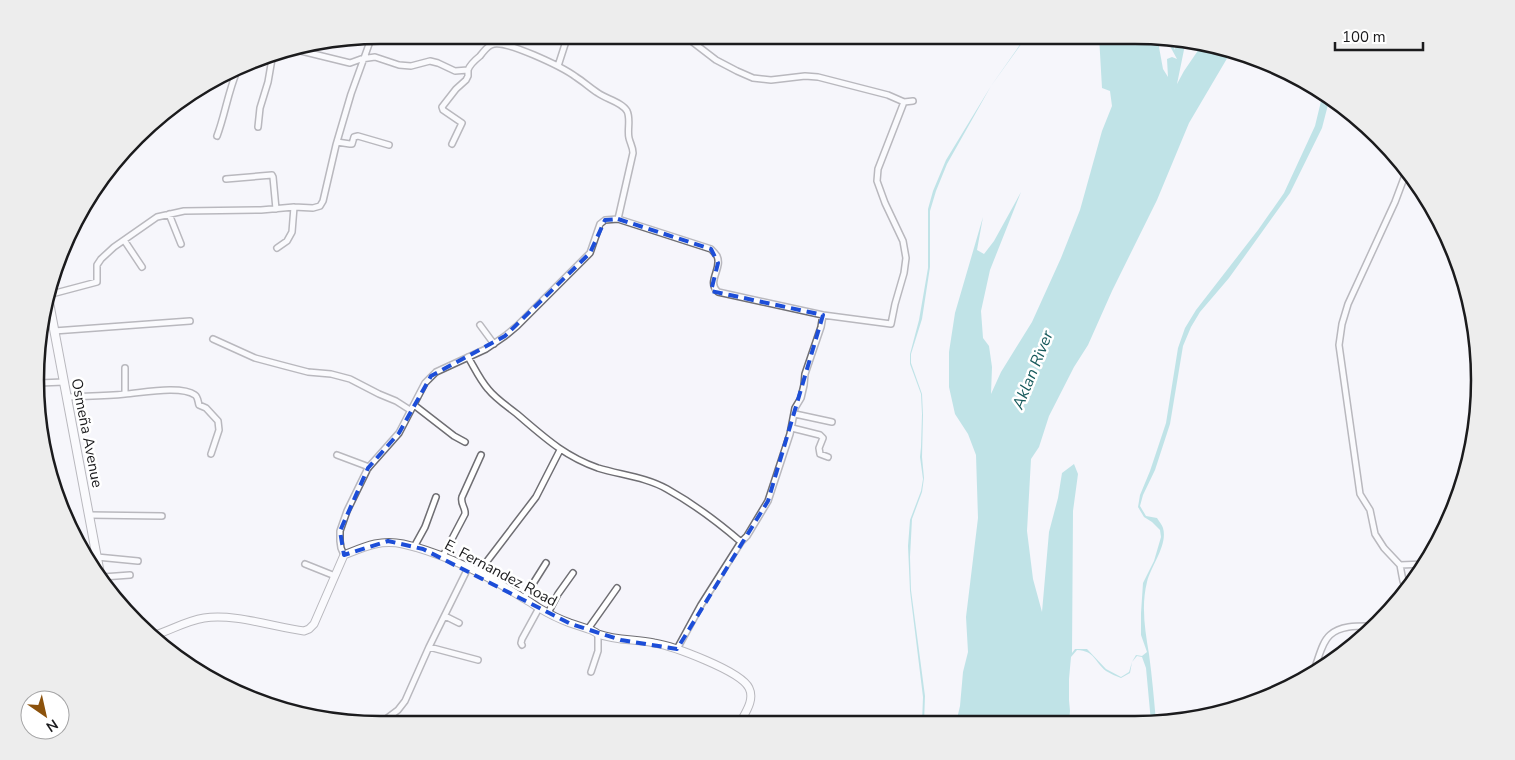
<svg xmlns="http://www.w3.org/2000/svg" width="1515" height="760" font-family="'Nunito Sans',sans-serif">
<rect width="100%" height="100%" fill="#f6f5fb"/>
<path fill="#7ecdcf" d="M1026,36H1027L991,86L947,164L936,191L930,211V267L922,319L911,354V363L922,394L923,415L922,457L924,478L922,492L912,519L910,557L911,590L925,696L924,723H922L923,697L910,591L908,546L910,520L921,491L923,479L920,457L921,447L922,414L921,394L910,364V354L919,320L928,268V209L933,191L946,160L991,86Z
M1099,36H1157L1163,69L1168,77L1167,59L1172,57L1177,59L1165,37L1170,38V40L1175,50L1176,39L1186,40L1177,84L1184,71L1197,52L1200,43L1207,44L1206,49L1209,52L1215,50L1217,46L1232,50L1189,123L1157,200L1112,291L1088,345L1074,367L1049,416L1039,447L1031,459L1027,531L1033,579L1042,612L1049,532L1058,498L1062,473L1074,464L1078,474L1073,511L1072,653L1075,649H1087L1106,669L1121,677L1129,672L1132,662L1136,655L1142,656L1147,652L1141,635V613L1143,583L1154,561L1161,537L1160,530L1152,522L1144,517L1138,507L1140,495L1150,471L1166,423L1178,348L1185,328L1196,310L1258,230L1284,193L1315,126L1323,93L1330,97L1322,128L1290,193L1229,278L1200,312L1191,327L1183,346L1170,424L1155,470L1143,495L1140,506L1146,516L1157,518C1159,521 1162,525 1163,528C1168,545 1151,566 1147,582C1141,606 1145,630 1149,654C1152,676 1154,699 1156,722H1151L1146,668L1142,657L1137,656L1132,662L1130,673L1121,678C1116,676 1111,674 1106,671C1094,661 1095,651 1077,650L1071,657L1069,679V700L1070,711L1069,722L956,723L960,706L963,672L968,652L966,617L978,518L976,455L968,434L955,414L949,387V352L955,313L983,217L977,250L984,254L994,241L1021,192L990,270L981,311L983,338L989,346L992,367L991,394L1001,372L1032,322L1061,258L1080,210L1102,131L1112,106L1110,91L1102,88Z"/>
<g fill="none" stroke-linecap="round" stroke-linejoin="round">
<g stroke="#6f6e73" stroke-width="8">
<path id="street" d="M664,35L690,40L716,60L737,71L753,78L771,80L805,76L818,77L888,95L904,102L913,101
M293,49L350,63L361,59L375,57L399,65L411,66L430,61L438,63L455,71L468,70C470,64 475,60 480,56C483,52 487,47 491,45C504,38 564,68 576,77C584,82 590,88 598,93C606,99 622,102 627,111C631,119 627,130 629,138C630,143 633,147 633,153L618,219
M558,66L568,35
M258,127L260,108L268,82L273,53
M217,136C225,115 228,92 237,71
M337,142L350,144H352L354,137L358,136L389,145
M452,144L462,123L443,110L442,107L456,89L466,80L468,76V70
M226,179L272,175L273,177L276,209
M169,214L181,244
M124,240L142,267
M277,248L287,241L292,232L294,207
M48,295L97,282V265L101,259L114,247L157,217L184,211L261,210L294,207L313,208L320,206L323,201L336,145L351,94L372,36
M480,325L494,344
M54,331L190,321
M213,339L255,358L285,366L308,372L331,374L350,379L379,394L396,401L410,410
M468,357C474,367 480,380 488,389C496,399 507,406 517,414C544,437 564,456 598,468C621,475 646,477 667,489C692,503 719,523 741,542L747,536L768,501L790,434L795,408L801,398L804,385L805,374L821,327L823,315
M39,383L64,382
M125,394V368
M67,397C86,396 106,396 125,394C141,393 181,385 195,395C198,397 198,402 199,405L206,408L218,421L219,430L211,454
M414,405L454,436L465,442
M795,414L832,422
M792,428L820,435L823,438L819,448L820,454L828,457
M337,455L369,467
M89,515L162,516
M414,547L425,527L436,497
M84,552L96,553
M344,555L341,548L340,541V531L347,511L368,468L399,433L425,383L436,372L486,349L505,336L517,326L590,253L600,224L605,220L618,219L711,249C713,251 715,253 717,256C723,268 706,282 718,292L823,315L891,324L895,304L904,273L906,258L903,241L885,203L877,181L878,169L904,102
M443,556L465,514C466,508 460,504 462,497L481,455
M97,557L138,561
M305,564L335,576
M1400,565L1425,564
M478,573L536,497L560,450
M103,577L130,575
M1407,592L1403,581L1400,565L1384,548L1375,534L1370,510L1360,494L1339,345L1342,324L1348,304L1395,202L1407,170
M524,598L546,563
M548,613L558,594L573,573
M445,616L459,623
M588,629L617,588
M522,645L521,643L522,639L539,608
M429,647L478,660
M677,649L701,605L741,542
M1315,667C1319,657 1322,642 1330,635C1341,625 1359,626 1373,626
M591,672L598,651V634
M385,724L386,719L398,710L405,701L429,647L468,568"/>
</g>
<g stroke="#6f6e73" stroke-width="9">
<path id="secondary" d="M152,636C170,631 185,621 204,618C233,613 274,627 304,631L309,629L314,624L344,555C364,547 380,539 403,544C443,553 488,576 523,598C529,601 534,605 539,608C549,614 559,619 570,623C576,625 582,627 588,629C592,630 595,632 598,634C617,641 636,639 654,643C673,646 741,671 749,688C755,700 745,713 740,723"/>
</g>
<g stroke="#6f6e73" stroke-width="10">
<path id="primary" d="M48,297L100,574"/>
</g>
<use href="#street" stroke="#fff" stroke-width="5"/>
<use href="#secondary" stroke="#fff" stroke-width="7"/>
<use href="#primary" stroke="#fff" stroke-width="8"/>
</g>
<path d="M0 0H1515V760H0ZM618,219L711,249L718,263L711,291L823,315L768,501L677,649L621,640L571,624L423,549L388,541L344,555L340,531L368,468L399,433L431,376L505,336L590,253L605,220Z" fill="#f6f5fb" fill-opacity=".55" fill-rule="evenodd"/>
<path fill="none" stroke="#1d4ed8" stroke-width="4" stroke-dasharray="10 6" stroke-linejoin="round" d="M618,219L711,249L718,263L711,291L823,315L768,501L677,649L621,640L571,624L423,549L388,541L344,555L340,531L368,468L399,433L431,376L505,336L590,253L605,220Z"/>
<g text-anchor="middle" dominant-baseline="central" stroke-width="5" stroke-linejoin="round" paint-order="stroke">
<g font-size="15" fill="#1b1b1d" stroke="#fff">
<text transform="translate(87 433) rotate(79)">Osmeña Avenue</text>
<text transform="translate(501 573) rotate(28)">E. Fernandez Road</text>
</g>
<g font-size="16" font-style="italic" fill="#175a5c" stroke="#fff">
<text transform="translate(1033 370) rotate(-68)">Aklan River</text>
</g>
</g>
<path d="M0 0H1515V760H0ZM380 44H1135A336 336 0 0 1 1471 380V380A336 336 0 0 1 1135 716H380A336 336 0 0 1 44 380V380A336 336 0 0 1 380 44Z" fill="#ededed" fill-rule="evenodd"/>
<path fill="none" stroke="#1b1b1d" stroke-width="2.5" d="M380 44H1135A336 336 0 0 1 1471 380V380A336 336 0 0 1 1135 716H380A336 336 0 0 1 44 380V380A336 336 0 0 1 380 44Z"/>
<g transform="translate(45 715) rotate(146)"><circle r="24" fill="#ffffff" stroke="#a4a4a5"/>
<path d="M0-4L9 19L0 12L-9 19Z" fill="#8c520c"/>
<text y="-8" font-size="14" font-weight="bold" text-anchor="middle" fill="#1b1b1d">N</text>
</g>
<path d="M1335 42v8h88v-8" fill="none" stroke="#1b1b1d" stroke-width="2.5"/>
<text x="1342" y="42" font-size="15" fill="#1b1b1d" stroke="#ffffff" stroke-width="4" paint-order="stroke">100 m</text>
</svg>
